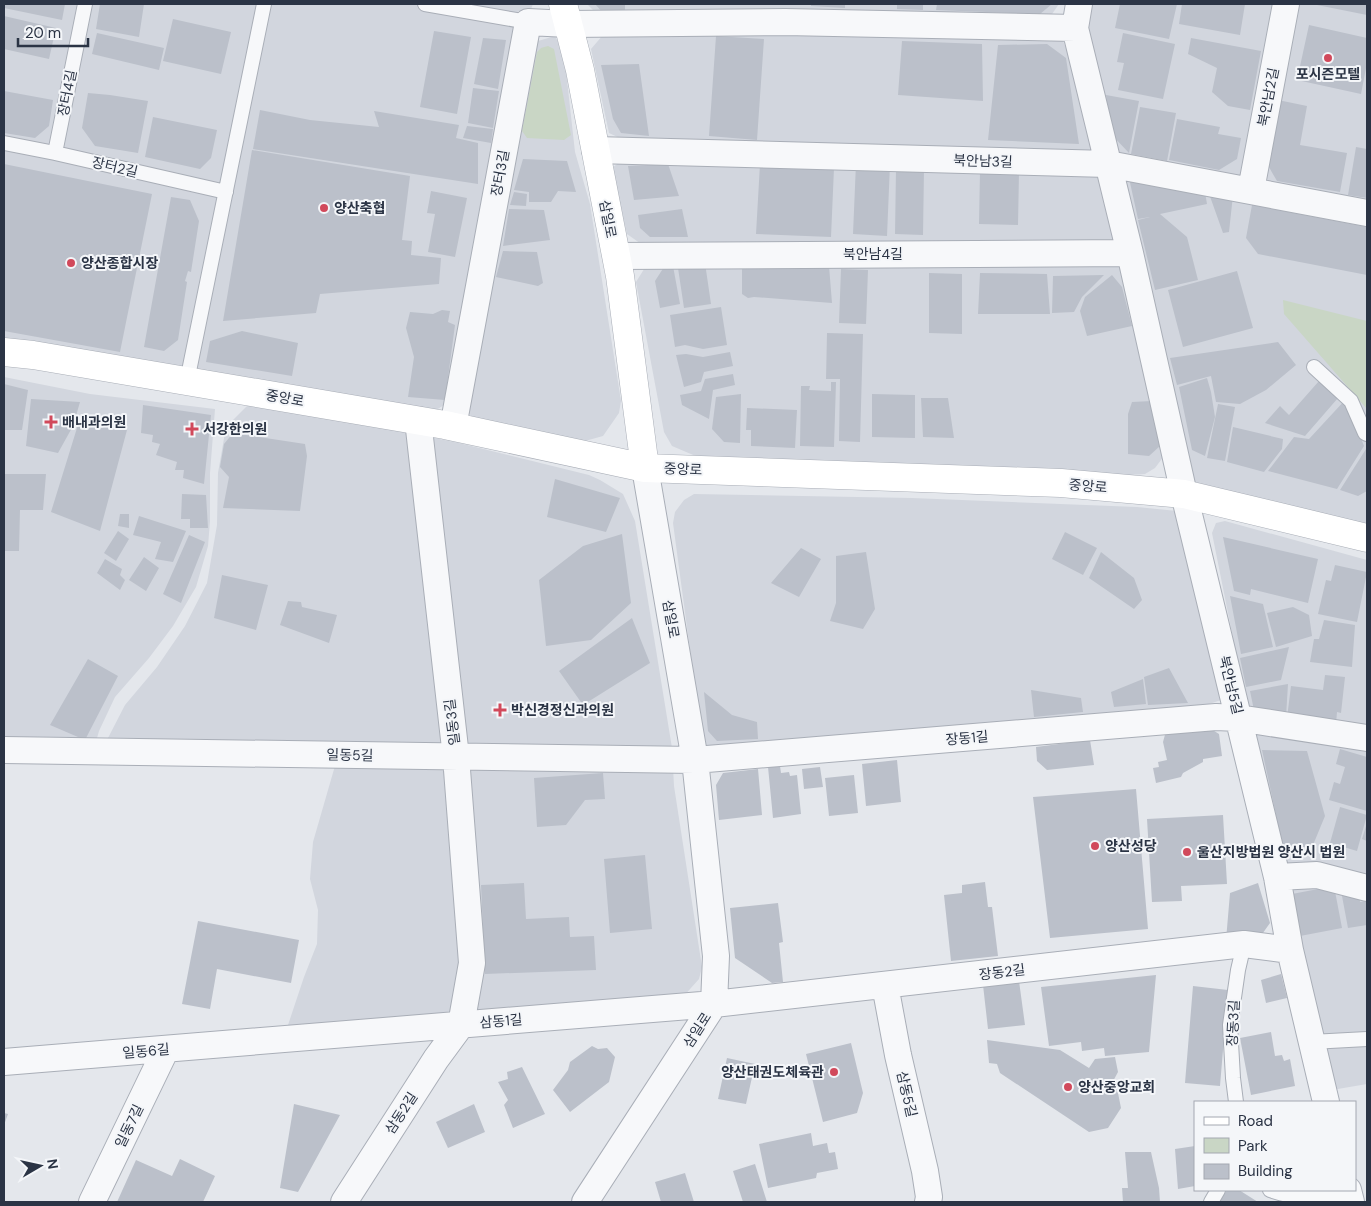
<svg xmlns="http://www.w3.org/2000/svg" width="1371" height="1206" font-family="'DM Sans','Noto Sans KR',sans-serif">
<rect width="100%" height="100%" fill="#e4e7ec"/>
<path fill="#d2d6de" d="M4,4H533L530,12L518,11L449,402L436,410L4,341Z
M587,4H1059L1052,14L1068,53L1083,109L1164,456L1155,468L1145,474L1113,476L698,457L672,446L664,432L636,282L646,266L644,246L627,234L612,168L625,158L624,140L609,133L591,49L603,35L599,16Z
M1090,4H1367V526L1191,481L1089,58L1088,16Z
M555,36L564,53L575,152L590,204L621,401L619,413L603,436L585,441L474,419L465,409L538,41Z
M4,377L90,394L215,409L210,473V521L208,546L196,587L173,626L149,658L115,697L99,731L95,745L4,743Z
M250,403L272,405L459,443L589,475L600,480L623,494L635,521L672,748L674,786L702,967L699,979L682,998L284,1037L304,977L317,944L318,910L310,879L313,842L341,745L108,738L125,705L157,667L185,626L207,583L217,525L218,473L226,427Z
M694,494L912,498L1137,507L1177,511L1221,700L1209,704L708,753L702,739L673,523L675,512L684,500Z
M1225,521L1367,560V1084L1332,1090L1251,728L1212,533L1216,523Z"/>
<path fill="#c9d6c5" d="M548,46L554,49L571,135L564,140L527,138L522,131L537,52L541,48Z
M1283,300L1367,321V409L1284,314Z"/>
<path fill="#bbc0ca" d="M4,4H65L62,20L4,8Z
M100,4H144L139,37L96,29Z
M595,4H625V13L604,14Z
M811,4H845V8L811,6Z
M897,4H923V10L897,9Z
M937,4H1052L1040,14L936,10Z
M1120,4H1177L1169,39L1115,28Z
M1182,4H1245L1240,35L1179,24Z
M1317,4H1367V15L1317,5Z
M4,16L56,28L49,59L4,49Z
M173,19L231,32L221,74L163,61Z
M1309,25L1367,38V63L1361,94L1297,80Z
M434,31L471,37L457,114L420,107Z
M97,33L164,48L159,70L92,54Z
M1123,33L1175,44L1163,99L1118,90L1124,63L1117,62Z
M716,36L764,39L757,140L709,136Z
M483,38L506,40L498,89L474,84Z
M1191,38L1261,51L1250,110L1228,106L1212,92L1217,68L1188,54Z
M902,41L982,44L983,101L898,95Z
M1047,44L1066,58L1079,144L988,140L998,45Z
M639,64L649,136L621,133L613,119L601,65Z
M473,88L499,91L493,128L468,123Z
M4,91L53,100L49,126L35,138L4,133Z
M88,93L110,95L148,101L138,153L95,146L82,128Z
M1106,95L1139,101L1129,153L1111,134Z
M1278,100L1307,106L1300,145L1347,153L1340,192L1277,181L1266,162Z
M1140,107L1176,113L1167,161L1131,154Z
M260,110L310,120L379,127L374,111L459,125L456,138L478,143V184L253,149Z
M153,117L217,130L211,158L200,169L145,157Z
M1177,119L1220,127L1218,134L1241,138L1237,159L1219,170L1169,160Z
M467,126L493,129L491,143L463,138Z
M1356,147L1367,149V198L1348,195Z
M252,150L410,176L402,240L412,241L411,255L441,258L439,284L320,294L316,313L223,321Z
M523,159L567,161L576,192L558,191L551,202H529V192L514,190Z
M856,163L890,164L887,236L853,234Z
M4,164L152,194L120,352L4,331Z
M668,164L679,196L634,200L628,166Z
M760,164L834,168L831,237L756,234Z
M896,169H924L923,235L895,234Z
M980,172H1019L1018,225L979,224Z
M1129,178L1204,186L1207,204L1160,214L1187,237L1198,280L1155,290L1138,220L1150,217L1138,219Z
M1207,188L1233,195L1229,232L1223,233Z
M431,191L467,198L455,257L428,252L435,214L427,213Z
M514,192L527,194L526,206L510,205Z
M171,197L190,200L199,221L191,272L188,271L185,281L187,282L178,340L164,351L144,347Z
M1252,205L1367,227V275L1258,254L1246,238Z
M509,209L544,210L550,240L503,246Z
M682,209L688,237H650L640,228L638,215Z
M503,251L537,252L543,283L538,286L496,277Z
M705,263L711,304L684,308L678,268Z
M742,265L829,266L832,303L754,297L748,298L742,294Z
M673,266L680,304L660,308L655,281L664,267Z
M841,269L868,270L866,324L839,323Z
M1237,271L1253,328L1183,347L1168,290Z
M929,273L962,274V334L929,333Z
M980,273L1047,274L1050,314H978Z
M1104,275L1082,297L1074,312L1052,313L1053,276Z
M1112,275L1122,287L1132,326L1087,336L1080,311L1085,297Z
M721,307L727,345L703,349L685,345L675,347L670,315Z
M442,310L450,311L448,322L455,325L445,400L408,397L414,357L406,328L410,312L433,314Z
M242,331L298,343L292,376L206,362L210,341Z
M827,333L863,334L860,442L839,441L840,379H826Z
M1278,342L1296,365L1266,390L1240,404L1216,402L1211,376L1177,385L1170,358Z
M730,352L733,366L704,372L701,382L684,387L676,355L686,354L703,357Z
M733,374L735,385L713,390L709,419L682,405L680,395L701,391L705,379Z
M1207,378L1211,392L1215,417L1205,456L1192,450L1179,387Z
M1319,381L1338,398L1305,436L1265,423L1280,406L1289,415Z
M831,382H836L834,447L800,446L801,386H810L809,390L831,391Z
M4,384L28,390L22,430H4Z
M741,394L740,443L724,442L712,429L716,397Z
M872,394L915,395V438L872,437Z
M921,398H948L954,438L923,437Z
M31,399L80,402L73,426L58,453L26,446Z
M1346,399L1364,446L1337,489L1268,471L1294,437L1309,439Z
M1152,401L1160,446L1149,456L1128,454V414L1132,402Z
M1218,404L1235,407L1225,461L1207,458Z
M143,405L211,415L204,484L183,478L184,470H175L177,462L156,455L160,444L152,442L153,435L141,433Z
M747,408L797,410L795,448L751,446V430H746Z
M81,415L127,430L100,531L51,512Z
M1233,427L1283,439L1282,449L1264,472L1227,462Z
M233,433L305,444L307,456L300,511L223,508L229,477L220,467L224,444Z
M1366,449H1367V491L1358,496L1340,490Z
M4,474H46L43,510H20L19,551H4Z
M555,479L620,498L606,532L547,517Z
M182,494L206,495L208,528H190V519H181Z
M120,514H129V528L118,526Z
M139,516L186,531L173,562L155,559L161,542L133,535Z
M118,531L129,539L116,561L104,553Z
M1065,532L1097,548L1083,575L1052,559Z
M622,534L631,603L591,640L546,646L539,580L583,546Z
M189,535L205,542L181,603L163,594Z
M1223,537L1318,559L1308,603L1251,589L1250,595L1234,591Z
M801,548L821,559L799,597L771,583Z
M866,552L875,609L863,629L830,621L836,603V556Z
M1101,552L1134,578L1142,600L1134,609L1089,578Z
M144,557L159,568L146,591L129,580Z
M105,559L122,569L120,575L125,580L120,590L97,573Z
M1335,565L1367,572L1357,622L1318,614L1326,580L1331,581Z
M222,575L268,585L256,630L214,618Z
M1230,596L1263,604L1273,647L1241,654Z
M288,601L301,602L302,607L337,615L329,643L280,625Z
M1293,607L1309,615L1312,636L1276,647L1267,613Z
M632,618L650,663L583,705L559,671Z
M1324,620L1355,625L1352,667L1310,662L1314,639H1319Z
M1289,647L1281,680L1246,687L1240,658Z
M88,659L118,676L85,740L50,725Z
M1169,668L1188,703L1148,705L1144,677Z
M1325,675L1345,677L1341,713L1337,712L1336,724L1287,718L1291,686L1323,690Z
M1143,679L1146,704L1114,707L1111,692Z
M1288,684L1286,717L1255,715L1250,691Z
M1031,690L1081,698L1083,712L1034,717Z
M704,692L732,715L757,722L758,739L717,741L708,731Z
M1211,729L1219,734L1222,756L1203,759V762L1183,773L1181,777L1156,783L1153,768L1159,767L1158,762L1167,760L1163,742L1166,731Z
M1090,740L1094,765L1047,770L1037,761L1036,747Z
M1340,749L1367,757V811L1329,800L1334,782L1340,784L1345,767L1336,764Z
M1262,750L1307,751L1325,816L1313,845L1284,852Z
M897,760L901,802L866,806L862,764Z
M780,766L781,773L789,772L790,776L797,775L801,814L773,818L768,767Z
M820,767L823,787L804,789L802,769Z
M758,769L762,815L719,820L716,785L723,773Z
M603,773L605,799L585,800L566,825L537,827L534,778Z
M854,775L858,813L829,816L825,778Z
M1136,789L1148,929L1050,938L1033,797Z
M1340,807L1367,815L1357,851L1330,843Z
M1223,815L1227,884L1181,886L1182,901L1152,902L1147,819Z
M1367,823V841L1362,839Z
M645,855L652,929L610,933L604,859Z
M985,882L988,907H992L998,956L951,961L944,895L962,893V885Z
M524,883L526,919L569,917L570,937L594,936L596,970L485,974L481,885Z
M1258,883L1270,923L1260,937L1226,940L1230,893Z
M1334,886L1342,928L1300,936L1292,894Z
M1359,894L1360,902L1367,901V925L1348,928L1342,896Z
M778,903L783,942L779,943L783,982L772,983L735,958L730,908Z
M198,921L299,940L291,983L217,969L210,1009L182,1004Z
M1281,974L1287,998L1266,1003L1261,980Z
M1156,975L1149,1052L1105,1056L1104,1048L1082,1051L1081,1042L1049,1046L1041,987Z
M1019,981L1025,1025L988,1029L983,985Z
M1193,986L1228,990L1220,1086L1185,1083Z
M1271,1032L1275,1056L1282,1055L1284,1061L1290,1059L1295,1086L1251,1095L1240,1038Z
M987,1040L1060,1050L1089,1068L1095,1059L1115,1057L1118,1072L1111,1085L1117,1088L1121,1108L1108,1128L1089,1132L1000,1073L997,1064L989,1063Z
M851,1043L863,1093L857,1113L823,1122L806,1054Z
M592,1046L598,1049L607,1048L615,1057L609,1082L570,1112L553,1090L568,1070L570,1062Z
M727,1058L755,1064L746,1104L718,1099Z
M522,1067L545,1114L513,1128L504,1105L508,1100L498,1082L508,1079L507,1072Z
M294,1104L340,1115L298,1192L280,1188Z
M474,1104L485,1132L448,1148L436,1122Z
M4,1113L8,1114L4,1125Z
M811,1133L813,1146L827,1143L829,1153L835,1152L838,1169L817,1173L816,1178L768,1188L759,1144Z
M1195,1146V1186L1178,1189L1175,1149Z
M1125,1152H1151L1159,1188L1160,1202H1123L1122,1188H1128Z
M180,1159L215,1176L203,1202H117L136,1160L172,1176Z
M755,1164L767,1202H743L733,1171Z
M685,1173L694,1202H661L655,1182Z
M1227,1190H1239L1258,1202H1219Z"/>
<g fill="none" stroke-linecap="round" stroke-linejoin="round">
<g stroke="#a9aeb7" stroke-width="16">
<path id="lane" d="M425,4L528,22
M4,143L55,153L226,192
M55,153L85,4
M1314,367L1351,401L1365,433L1367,434
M187,381L264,4
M1311,1042L1367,1039
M1236,1102L1233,1078L1230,1025L1238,970L1244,944
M1270,1190C1297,1200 1321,1198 1349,1196
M1211,1202L1218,1190"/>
</g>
<g stroke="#a9aeb7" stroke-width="28">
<path id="street" d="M1079,4L1075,28L1130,253L1184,494L1277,877L1290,950L1326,1102
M595,150L1108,164L1367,213
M1251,190L1286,4
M616,256L1130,253
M453,427L528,22L568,24L785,22L1075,28
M4,750L695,760L1216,717L1238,718L1367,738
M1277,877L1317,875L1367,888
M885,985L898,1055L925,1171L929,1197L928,1202
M4,1062L714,1004L1244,944L1290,950
M1348,1190L1351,1202
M92,1202L166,1049
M344,1202L436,1059L461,1025L472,963L456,757L418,420
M585,1202L714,1004L716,956L695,760L645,468"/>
</g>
<g stroke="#a9aeb7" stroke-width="29">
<path id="secondary" d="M563,4L580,70L620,276L645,468
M4,352L33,355L445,425L645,468L1061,483L1184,494L1367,538"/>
</g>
<use href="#lane" stroke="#f7f8fa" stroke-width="14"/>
<use href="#street" stroke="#f7f8fa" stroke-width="26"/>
<use href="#secondary" stroke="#fff" stroke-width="28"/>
</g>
<g fill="#d1495b" stroke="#f4f6f9" stroke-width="2">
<circle cx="1328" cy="58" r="5"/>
<circle cx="324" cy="208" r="5"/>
<circle cx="71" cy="263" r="5"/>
<path d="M48.5 414.5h5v5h5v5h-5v5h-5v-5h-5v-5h5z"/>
<path d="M189.5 421.5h5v5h5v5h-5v5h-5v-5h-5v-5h5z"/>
<path d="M497.5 702.5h5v5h5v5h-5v5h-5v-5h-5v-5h5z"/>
<circle cx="1095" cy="846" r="5"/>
<circle cx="1187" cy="852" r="5"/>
<circle cx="834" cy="1072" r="5"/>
<circle cx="1068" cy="1087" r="5"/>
</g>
<g text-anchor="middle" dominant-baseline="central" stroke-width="4" stroke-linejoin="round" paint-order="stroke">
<g font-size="14" font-weight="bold" fill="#2b3445" stroke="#f4f6f9" text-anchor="start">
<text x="1328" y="74" text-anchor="middle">포시즌모텔</text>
<text x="334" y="208">양산축협</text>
<text x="81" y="263">양산종합시장</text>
<text x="62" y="422">배내과의원</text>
<text x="203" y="429">서강한의원</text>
<text x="511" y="710">박신경정신과의원</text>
<text x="1105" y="846">양산성당</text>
<text x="1197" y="852">울산지방법원 양산시 법원</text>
<text x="824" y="1072" text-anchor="end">양산태권도체육관</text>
<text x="1078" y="1087">양산중앙교회</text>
</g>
<g font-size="14" fill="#2b3445" stroke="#f4f6f9">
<text transform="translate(67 93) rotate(-79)">장터4길</text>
<text transform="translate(1268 97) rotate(-79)">북안남2길</text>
<text transform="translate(983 161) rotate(2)">북안남3길</text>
<text transform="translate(115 167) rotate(13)">장터2길</text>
<text transform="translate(500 173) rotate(-80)">장터3길</text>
<text transform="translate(608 219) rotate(79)">삼일로</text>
<text x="873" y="254">북안남4길</text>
<text transform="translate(285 398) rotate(10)">중앙로</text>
<text transform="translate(683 469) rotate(2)">중앙로</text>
<text transform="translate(1088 486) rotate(5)">중앙로</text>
<text transform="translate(671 619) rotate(80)">삼일로</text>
<text transform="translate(1231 685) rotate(76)">북안남5길</text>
<text transform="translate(452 722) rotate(-97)">일동3길</text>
<text transform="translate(967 738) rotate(-5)">장동1길</text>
<text transform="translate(350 755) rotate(1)">일동5길</text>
<text transform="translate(1002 972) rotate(-7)">장동2길</text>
<text transform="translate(501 1021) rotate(-5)">삼동1길</text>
<text transform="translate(1233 1023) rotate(-87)">장동3길</text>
<text transform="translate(697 1030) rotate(-57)">삼일로</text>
<text transform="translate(146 1051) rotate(-5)">일동6길</text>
<text transform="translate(907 1094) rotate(77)">삼동5길</text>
<text transform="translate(401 1113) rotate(-57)">삼동2길</text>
<text transform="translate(129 1126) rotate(-64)">일동7길</text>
</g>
</g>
<rect width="1371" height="1206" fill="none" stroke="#2b3445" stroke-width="10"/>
<rect x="1194" y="1101" width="162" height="90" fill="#f4f6f9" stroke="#a4a8b1"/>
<rect x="1204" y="1117" width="25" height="8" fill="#ffffff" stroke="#a4a8b1"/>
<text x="1238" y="1126" font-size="15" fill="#2b3445">Road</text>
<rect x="1204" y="1138" width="25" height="15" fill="#c9d6c5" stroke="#a4a8b1"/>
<text x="1238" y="1151" font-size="15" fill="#2b3445">Park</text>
<rect x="1204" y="1164" width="25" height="15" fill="#bbc0ca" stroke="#a4a8b1"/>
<text x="1238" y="1176" font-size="15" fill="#2b3445">Building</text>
<g transform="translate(40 1166) rotate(81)" stroke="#f4f6f9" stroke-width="4" paint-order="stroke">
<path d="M0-4L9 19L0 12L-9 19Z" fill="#2b3445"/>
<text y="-8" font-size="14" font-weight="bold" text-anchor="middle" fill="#2b3445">N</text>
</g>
<path d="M18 38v8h70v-8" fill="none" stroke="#2b3445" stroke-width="2.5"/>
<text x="25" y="38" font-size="15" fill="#2b3445" stroke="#f4f6f9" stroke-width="4" paint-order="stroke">20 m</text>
</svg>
